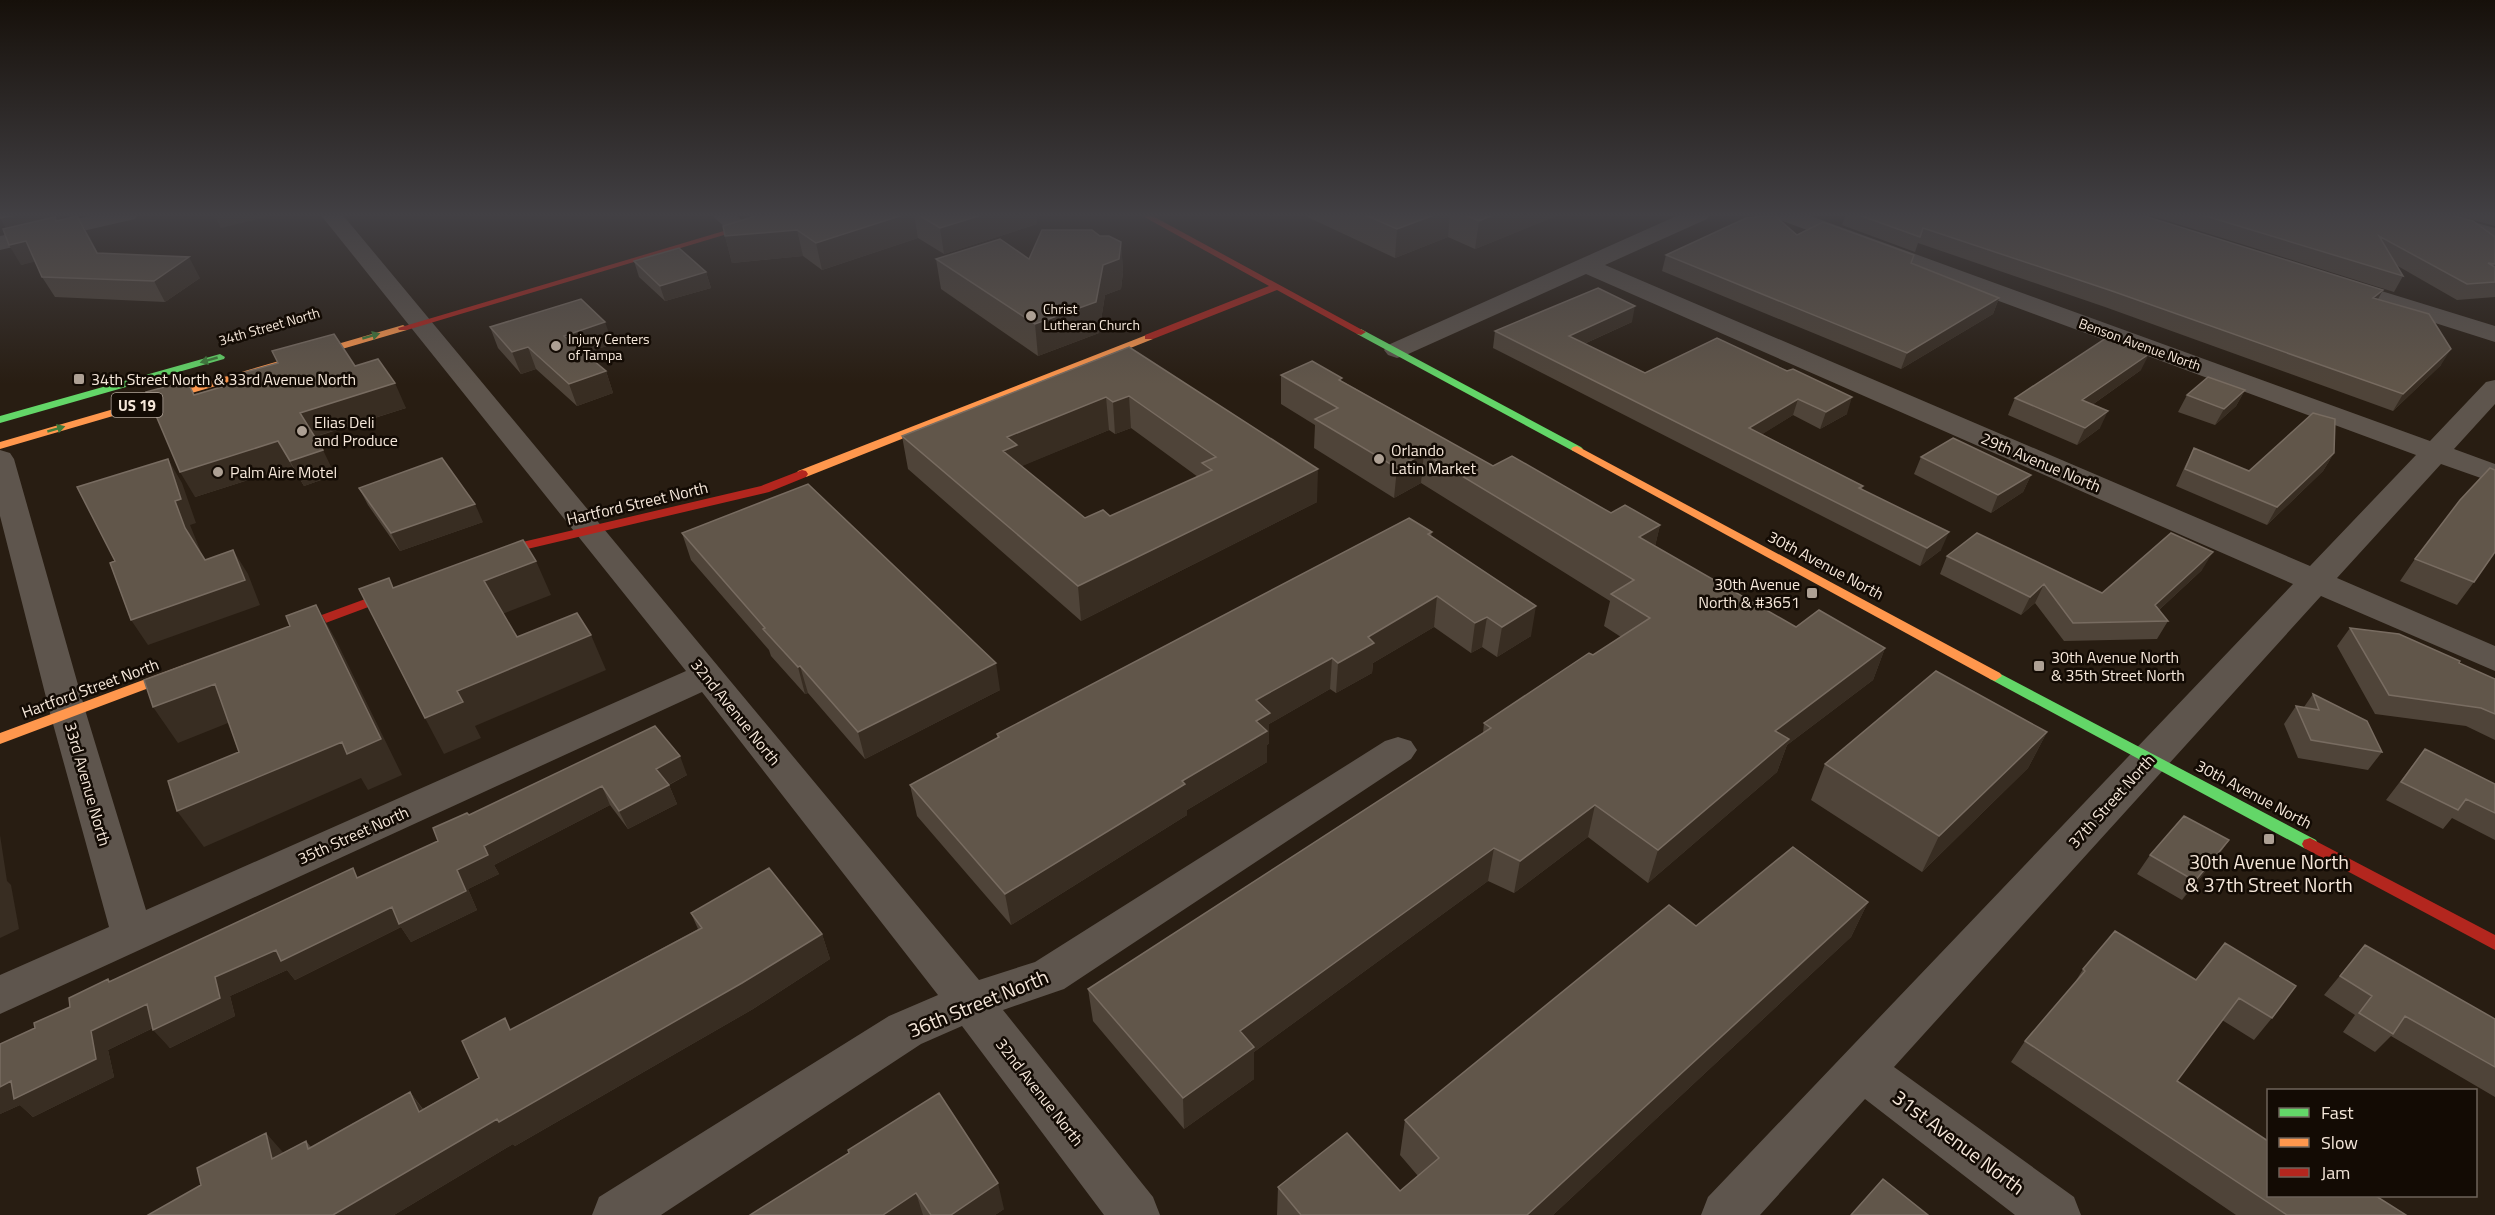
<svg xmlns="http://www.w3.org/2000/svg" width="2495" height="1215" font-family="'Titillium Web',sans-serif">
<rect width="100%" height="100%" fill="#281d12"/>
<g fill="none" stroke-linecap="round" stroke-linejoin="round">
<path fill="#5e554d" fill-rule="evenodd" d="M99,214H138L135,219L0,250V236Z
M320,214H342L979,980L1035,962L1385,741L1398,737L1411,741L1417,750L1411,759L1064,989L1003,1010L1153,1197L1160,1215H1104L962,1026L921,1044L661,1215H592L599,1197L889,1016L938,995L702,692L0,1014V975L109,927L50,713L0,516V450L10,453L14,459L86,713L146,910L686,671Z
M710,214H735L751,228L748,233H732Z
M1681,214H1710L1707,219L1605,265L2310,566L2416,455L1777,219L1774,214H1805L2430,441L2486,382L2495,380V404L2454,449L2495,464V483L2441,464L2337,578L2495,646V671L2321,596L1894,1067L2074,1197L2081,1215H2015L1865,1099L1760,1215H1701L1708,1197L2293,584L1586,274L1406,355L1397,358L1388,355L1384,350L1388,345Z
M2410,214H2444L2495,228V242L2413,219Z
M2336,277L2495,326V342L2328,289L2324,284L2328,279Z"/>
<path fill="#63d668" fill-rule="evenodd" d="M1361,329L1581,447L1583,449L1581,451H1573L1357,334L1356,332Z
M220,354L225,357L224,359L0,423V416Z
M1995,671L2316,840L2318,844L2316,848L2310,850L2304,848L1990,679L1988,676Z"/>
<path fill="#ff974d" fill-rule="evenodd" d="M403,325L408,328L407,330L0,449V442Z
M1149,334L1153,335V339L806,477H798L796,474L798,471Z
M1577,446L2000,673L2002,676L1995,681L1990,679L1573,451L1571,449L1573,447Z
M189,663L194,665L196,668L194,671L0,744V733Z"/>
<path fill="#b3261e" fill-rule="evenodd" d="M781,214H794L407,330H399L398,328Z
M1139,214H1149L1366,332L1361,335L1357,334L1277,290L1153,339H1145V335L1269,286Z
M802,470L806,471L808,474L806,477L769,492L523,550L485,563L479,559L480,556L514,544L761,486Z
M409,583L414,584L416,587L414,590L288,637H278L276,634L278,631Z
M2310,838L2495,935V950L2304,848L2302,844L2304,840Z"/>
</g>
<path fill="#4f4439" fill-rule="evenodd" d="M762,214H1036L1037,224L944,254L918,238L822,270L803,256L732,263L725,236Z
M1301,214H1561L1475,249L1448,237L1395,258Z
M1846,214H2138L2383,290L2378,299L2441,365L2393,411L2105,307L1918,243L1915,252L1842,225Z
M2146,214H2447L2495,237V297L2457,300L2396,265L2403,276L2394,292Z
M2452,214H2495V226Z
M61,220L89,236L98,253L200,278L165,302L55,297L42,277L35,261L21,265Z
M1797,235L1911,263L1999,298L1993,314L1901,369L1662,271L1666,255Z
M1100,236L1121,242L1123,272L1121,289L1105,295L1099,333L1038,356L941,289L936,259H1029Z
M634,261L706,272L711,288L665,301L639,277Z
M1632,322L1584,344L1645,373L1717,338L1847,414L1820,429L1793,415L1762,434L1863,486L1862,489L1941,550L1920,566L1493,348L1495,331Z
M490,327L613,344L584,353L606,371L613,393L577,406L536,369L521,374L498,348Z
M1129,347L1317,502L1081,621L908,469L902,436ZM1131,428L1198,477L1110,516L1085,518L1021,466L1109,430L1115,434Z
M272,351L355,366L406,408L315,437L335,475L304,486L292,466L195,497V394L245,380L278,363Z
M2141,370L2092,405L2100,428L2077,445L2008,415L2015,398Z
M1281,375L1342,381L1493,466L1611,513L1660,525L1655,546L1796,627L1885,648L1873,680L1787,745L1777,772L1648,883L1588,837L1514,893L1488,881L1254,1052V1079L1184,1129L1093,1021L1088,989L1483,733L1484,723L1621,637L1604,626L1610,601L1421,483L1394,498L1314,448L1315,425L1281,404Z
M2245,390L2236,406L2215,425L2178,412L2187,395Z
M2194,448L2249,471L2334,453L2323,471L2267,525L2176,486L2185,466Z
M1921,457L2031,475L2023,492L1991,513L1914,474Z
M359,488L483,522L400,551L368,505Z
M1432,532L1431,536L1531,636L1497,657L1482,647L1471,653L1434,627L1373,663L1372,673L1336,693L1330,689L1269,724V743L1267,745V762L1187,810V815L1011,925L917,816L910,785L997,738V734Z
M682,533L1000,690L865,759L808,693L805,694L771,656L769,650L691,560Z
M1947,556L2102,593L2202,570L2159,610L2168,621L2157,639L2064,641L2035,603L2021,615L1940,574Z
M2415,559L2474,582L2457,605L2400,581Z
M2350,628L2459,663L2495,679V740L2466,726L2375,714L2337,646Z
M2313,694L2382,752L2368,770L2298,758L2284,724L2296,706L2304,707Z
M655,726L687,775L669,785L677,804L628,829L610,805L494,865L499,874L468,889L477,910L411,942L401,927L295,980L287,970L230,996L235,1016L170,1048L153,1028L108,1050L114,1077L33,1117L20,1105L0,1114V1044L35,1028L70,1007L108,979L110,981L359,877L438,841L469,815Z
M2047,732L2028,768L1922,872L1811,800L1825,764Z
M2425,749L2495,784V840L2452,818L2443,829L2386,800Z
M2229,840L2216,859L2182,900L2137,874L2150,855Z
M1868,902L1851,937L1553,1215H1277L1278,1187L1400,1191L1418,1176L1400,1155L1405,1120L1696,926Z
M691,913L822,934L830,959L753,1009L515,1146L513,1144L394,1215H148L284,1153L306,1141L311,1147L410,1092L423,1109L479,1078L512,1029L698,929Z
M2225,943L2272,1018L2254,1040L2222,1020L2177,1081L2268,1196L2406,1215H2236L2011,1062L2025,1041L2074,984L2083,969L2196,980Z
M2365,945L2495,1019V1097L2391,1036L2375,1052L2343,1032L2355,1015L2324,995Z
M848,1150L1004,1209L995,1215H750L849,1153Z"/>
<path fill="#382d22" d="M21,214H60L61,220L8,232L0,218Z
M214,214H278L221,228Z
M906,214H914L918,238L822,270L816,243Z
M985,214H1036L1037,224L944,254L940,228Z
M1437,214H1450L1448,237L1395,258L1397,229Z
M1495,214H1561L1475,249L1479,221Z
M77,216L89,236L108,274L97,253Z
M797,230L803,256L732,263L725,236Z
M26,241L38,261L21,265L9,245Z
M1121,242L1123,272L1121,289L1105,295L1099,333L1038,356L1035,324L1103,265Z
M189,257L200,278L165,302L154,281Z
M706,272L711,288L665,301L660,286Z
M2383,290L2374,306L2373,298Z
M1999,298L1993,314L1901,369L1907,353Z
M1635,306L1632,322L1566,352L1569,336Z
M605,322L613,344L572,357L564,336Z
M528,347L536,369L521,374L512,352Z
M2451,349L2441,365L2393,411L2403,394Z
M2149,354L2141,370L2075,417L2082,400Z
M606,371L613,393L577,406L569,384Z
M395,383L406,408L313,437L300,413Z
M2245,390L2236,406L2215,425L2224,409Z
M1129,396L1131,428L1115,434L1113,402Z
M1106,397L1109,430L1020,467L1003,451L1007,437Z
M1852,397L1847,414L1820,429L1826,412Z
M1798,399L1793,415L1745,445L1749,428Z
M2108,411L2100,428L2077,445L2085,428Z
M278,441L292,466L195,497L180,472Z
M323,450L335,475L304,486L290,461Z
M1424,453L1421,483L1394,498L1397,468Z
M2334,453L2323,471L2267,525L2277,507Z
M168,459L182,483L196,523L190,525L201,552L185,528L175,501Z
M1318,469L1317,502L1081,621L1078,586Z
M2031,475L2023,492L1991,513L1998,495Z
M475,504L483,522L400,551L391,533Z
M1660,525L1653,555L1639,537Z
M1949,532L1941,550L1920,566L1927,548Z
M233,550L248,574L260,605L148,645L131,620Z
M2213,552L2202,570L2147,621L2155,605Z
M536,561L551,595L500,615L484,581Z
M2044,584L2035,603L2021,615L2030,597Z
M1437,596L1434,627L1373,663L1372,673L1336,693L1338,663L1368,637Z
M316,605L336,640L402,775L368,790L361,778L204,847L177,811L342,742Z
M1536,606L1531,636L1497,657L1502,627Z
M1487,617L1482,647L1471,653L1475,623Z
M591,635L606,670L475,726L481,738L444,754L425,718L457,691Z
M1885,648L1873,680L1787,745L1777,772L1648,883L1658,850L1775,731Z
M1332,658L1330,689L1269,724V743L1267,745V762L1187,810V815L1011,925L1005,894L1182,781L1256,700Z
M996,663L1000,690L865,759L858,732Z
M800,666L808,693L805,694L798,667Z
M215,684L238,719L178,743L153,707Z
M2047,732L2028,768L1922,872L1939,836Z
M680,756L687,775L664,787L656,769Z
M669,785L677,804L628,829L619,811Z
M602,786L610,805L494,865L499,874L468,889L477,910L411,942L401,927L295,980L287,970L230,996L235,1016L170,1048L153,1030L215,977L457,870L484,846Z
M1595,805L1588,837L1514,893L1520,861Z
M0,835L7,881L11,885L19,929L0,938Z
M2229,840L2216,859L2182,900L2195,881Z
M1494,848L1488,881L1254,1052V1079L1184,1129L1183,1098L1240,1031Z
M1868,902L1851,937L1553,1215H1527Z
M822,934L830,959L753,1009L515,1146L513,1144L394,1215H333L497,1119Z
M147,1004L163,1023L108,1050L114,1077L33,1117L20,1105L0,1114V1087L91,1031Z
M410,1092L428,1117L419,1112Z
M266,1133L288,1158L272,1159Z
M998,1183L1004,1209L995,1215H951Z
M916,1193L923,1215H883Z"/>
<path fill="#61564a" stroke="#786c61" stroke-width="1.5" fill-rule="evenodd" d="M0,214H21L0,218Z
M762,214H906L816,243L797,230L725,236L723,226Z
M917,214H985L940,228Z
M1363,214H1437L1397,229Z
M1463,214H1495L1479,221Z
M1856,214H2138L2383,290L2373,298L2429,314L2451,349L2403,394L2112,291L1923,228L1920,237Z
M2199,214H2447L2473,221L2495,237V264L2488,263L2495,267V282L2467,284L2379,236L2403,276Z
M1774,215L1797,235L1823,222L1914,255L1911,263L1999,298L1907,353L1666,255L1746,218Z
M77,216L97,253L189,257L154,281L42,277L26,241L9,245L3,229L55,217L56,221Z
M1042,230H1092L1100,236H1109L1121,242L1119,259L1103,265L1096,302L1035,324L936,259L1000,239L1029,259Z
M679,248L706,272L660,286L634,261Z
M1598,288L1635,306L1569,336L1645,373L1717,338L1787,371L1793,369L1852,397L1826,412L1798,399L1749,428L1863,486L1859,488L1949,532L1927,548L1495,331Z
M581,299L605,322L564,336L606,371L569,384L528,347L512,352L490,327Z
M334,334L355,366L378,359L395,383L300,413L323,450L290,461L278,441L180,472L146,392L187,381L194,395L245,380L242,373L278,363L272,351Z
M2106,338L2149,354L2082,400L2108,411L2085,428L2015,398Z
M1129,347L1318,469L1078,586L902,436ZM1129,396L1216,457L1202,463L1212,470L1110,516L1103,510L1085,518L1003,451L1017,445L1007,437L1106,397L1113,402Z
M1312,361L1342,378L1339,380L1493,466L1512,456L1611,513L1625,505L1660,525L1639,537L1796,627L1819,610L1885,648L1775,731L1789,739L1658,850L1595,805L1520,861L1494,848L1240,1031L1254,1047L1183,1098L1088,989L1491,728L1484,723L1589,653L1593,655L1650,618L1611,594L1634,580L1424,453L1397,468L1315,419L1338,408L1281,375Z
M2208,377L2245,390L2224,409L2187,395Z
M2313,413L2335,419L2334,453L2277,507L2185,469L2194,448L2249,471Z
M1953,438L2031,475L1998,495L1921,457Z
M442,458L475,504L391,533L359,488Z
M168,459L181,499L175,501L185,528L205,560L233,550L245,580L131,620L110,563L115,561L77,487Z
M2490,468L2495,470V552L2474,582L2415,559L2460,500Z
M808,484L996,663L858,732L800,666L798,667L763,629L765,628L682,533Z
M1409,518L1432,532L1428,534L1536,606L1502,627L1487,617L1475,623L1437,596L1368,637L1374,643L1338,663L1332,658L1256,700L1270,713L1256,721L1267,731L1182,781L1185,784L1005,894L910,785L999,737L997,734Z
M1977,533L2102,593L2171,533L2213,552L2155,605L2168,621L2073,623L2044,584L2030,597L1947,556Z
M523,540L536,561L484,581L517,637L577,613L591,635L457,691L463,702L425,718L359,589L389,578L393,588Z
M316,605L381,739L347,754L342,742L177,811L168,781L239,752L215,684L153,707L144,680L290,626L286,616Z
M2350,628L2399,634L2460,661L2459,663L2495,679V714L2481,708L2389,695Z
M1936,671L2047,732L1939,836L1825,764Z
M2313,694L2367,721L2382,752L2311,740L2296,706L2319,710Z
M655,726L680,756L656,769L669,785L619,811L602,786L484,846L488,855L457,870L466,891L399,924L392,907L281,961L276,950L215,977L220,998L153,1030L147,1004L91,1031L96,1059L14,1099L11,1081L0,1087V1044L35,1028L34,1023L70,1007L69,998L108,979L109,982L353,868L357,878L438,841L433,828L467,813L469,815Z
M2425,749L2495,784V813L2466,799L2458,810L2401,782Z
M2184,816L2229,840L2195,881L2150,855Z
M1793,847L1868,902L1527,1215H1301L1278,1187L1347,1133L1400,1191L1439,1158L1405,1120L1669,905L1696,926Z
M769,868L822,934L742,983L499,1122L497,1119L333,1215H148L201,1185L197,1168L266,1133L272,1159L306,1141L308,1149L410,1092L419,1112L479,1078L462,1041L505,1018L510,1030L702,928L691,913Z
M2115,931L2196,980L2225,943L2296,986L2272,1018L2239,998L2177,1081L2268,1141V1196H2376L2406,1215H2287L2025,1041L2085,971L2083,969Z
M2365,945L2495,1019V1067L2405,1016L2393,1034L2359,1013L2372,996L2340,976Z
M939,1093L998,1183L951,1215H931L916,1193L883,1215H750L849,1153L848,1150Z
M1883,1179L1928,1215H1851Z"/>
<defs><path id="oneway-solid" d="M-6-.8H1V-3.2L6.5 0L1 3.2V.8H-6Z" transform="scale(1.5)"/></defs>
<g fill="#3f7b3b">
<use href="#oneway-solid" transform="translate(371 336) rotate(-16)"/>
<use href="#oneway-solid" transform="translate(209 360) rotate(164)"/>
<use href="#oneway-solid" transform="translate(56 429) rotate(-16)"/>
</g>
<linearGradient id="sky" x2="0" y2="1"><stop stop-color="#16100a"/><stop offset="0.56" stop-color="#424044"/><stop offset="1" stop-color="#424044" stop-opacity="0"/></linearGradient>
<rect width="2495" height="384" fill="url(#sky)"/>
<g fill="#ada094" stroke="#130b04" stroke-width="2">
<circle cx="1031" cy="316" r="6"/>
<circle cx="556" cy="346" r="6"/>
<rect x="73" y="373" width="12" height="12" rx="3"/>
<circle cx="302" cy="431" r="6"/>
<circle cx="1379" cy="459" r="6"/>
<circle cx="218" cy="472" r="6"/>
<rect x="1806" y="587" width="12" height="12" rx="3"/>
<rect x="2033" y="660" width="12" height="12" rx="3"/>
<rect x="2263" y="833" width="12" height="12" rx="3"/>
</g>
<g text-anchor="middle" dominant-baseline="central" stroke-width="5" stroke-linejoin="round" paint-order="stroke">
<g font-size="14" fill="#f5e7da" stroke="#130b04" text-anchor="start">
<text x="1043" y="308">Christ<tspan x="1043" dy="16">Lutheran Church</tspan></text>
<text x="568" y="338">Injury Centers<tspan x="568" dy="16">of Tampa</tspan></text>
</g>
<g font-size="14" fill="#f5e7da" stroke="#130b04">
<text transform="translate(269 326) rotate(-16)">34th Street North</text>
<text transform="translate(2140 344) rotate(20)">Benson Avenue North</text>
</g>
<rect fill="#130b04" stroke="#b1a59a" stroke-width="1.5" x="111.5" y="393" width="51" height="24" rx="4.5"/>
<g font-size="15" font-weight="bold" fill="#f5e7da">
<text x="137" y="405">US 19</text>
</g>
<g font-size="16" fill="#f5e7da" stroke="#130b04" text-anchor="start">
<text x="91" y="379">34th Street North &amp; 33rd Avenue North</text>
<text x="314" y="422">Elias Deli<tspan x="314" dy="18">and Produce</tspan></text>
<text x="1391" y="450">Orlando<tspan x="1391" dy="18">Latin Market</tspan></text>
<text x="230" y="472">Palm Aire Motel</text>
<text x="1800" y="584" text-anchor="end">30th Avenue<tspan x="1800" dy="18">North &amp; #3651</tspan></text>
<text x="2051" y="657">30th Avenue North<tspan x="2051" dy="18">&amp; 35th Street North</tspan></text>
</g>
<g font-size="16" fill="#f5e7da" stroke="#130b04">
<text transform="translate(2041 462) rotate(23)">29th Avenue North</text>
<text transform="translate(637 503) rotate(-13)">Hartford Street North</text>
<text transform="translate(1826 565) rotate(28)">30th Avenue North</text>
<text transform="translate(90 688) rotate(-20)">Hartford Street North</text>
<text transform="translate(736 712) rotate(51)">32nd Avenue North</text>
<text transform="translate(88 784) rotate(74)">33rd Avenue North</text>
<text transform="translate(2254 794) rotate(28)">30th Avenue North</text>
<text transform="translate(2111 801) rotate(-48)">37th Street North</text>
<text transform="translate(353 835) rotate(-24)">35th Street North</text>
<text transform="translate(1040 1092) rotate(52)">32nd Avenue North</text>
</g>
<g font-size="20" fill="#f5e7da" stroke="#130b04">
<text x="2269" y="861">30th Avenue North<tspan x="2269" dy="23">&amp; 37th Street North</tspan></text>
</g>
<g font-size="20" fill="#f5e7da" stroke="#130b04">
<text transform="translate(978 1003) rotate(-22)">36th Street North</text>
<text transform="translate(1959 1142) rotate(37)">31st Avenue North</text>
</g>
</g>
<rect x="2267" y="1089" width="210" height="108" fill="#130b04" stroke="#6d635a" stroke-width="1.5"/>
<rect x="2279" y="1108" width="30" height="9" fill="#63d668" stroke="#6d635a" stroke-width="1.5"/>
<text x="2321" y="1119" font-size="18" fill="#f5e7da">Fast</text>
<rect x="2279" y="1138" width="30" height="9" fill="#ff974d" stroke="#6d635a" stroke-width="1.5"/>
<text x="2321" y="1149" font-size="18" fill="#f5e7da">Slow</text>
<rect x="2279" y="1168" width="30" height="9" fill="#b3261e" stroke="#6d635a" stroke-width="1.5"/>
<text x="2321" y="1179" font-size="18" fill="#f5e7da">Jam</text>
</svg>
